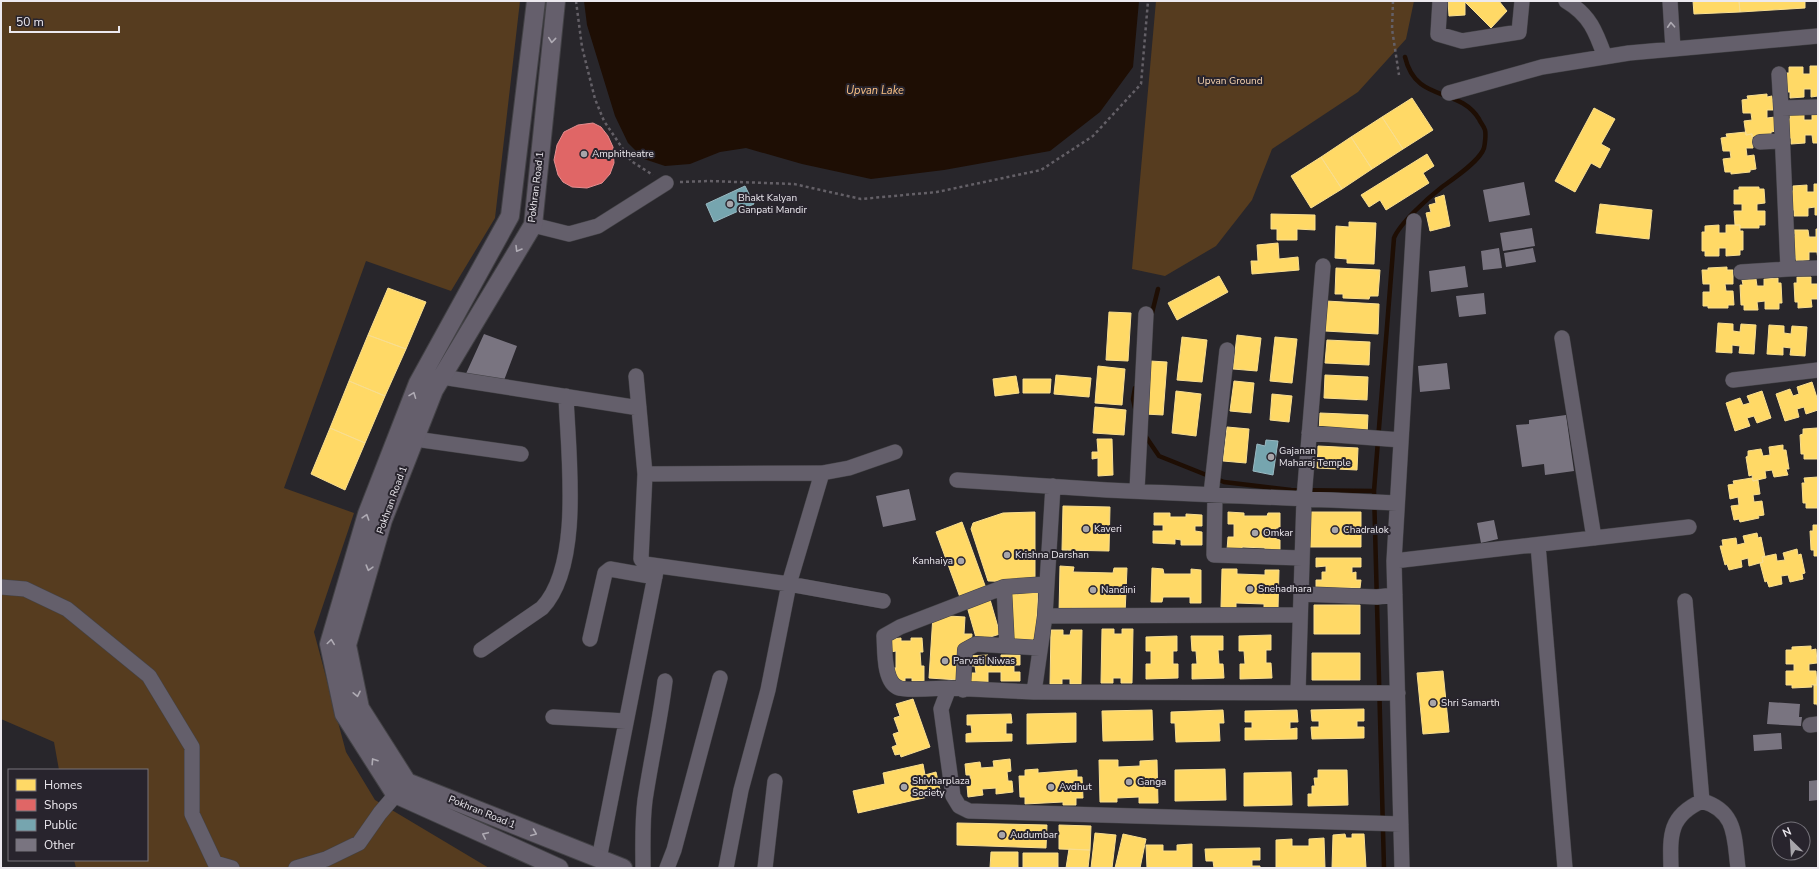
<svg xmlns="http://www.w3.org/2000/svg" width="1819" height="869" font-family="'Nunito Sans',sans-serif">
<rect width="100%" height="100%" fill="#28262b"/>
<path fill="#563c1f" d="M1,1H520L495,218L451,291L366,261L284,488L354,513L314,632L346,752L375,800L489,868H76L74,860H147V770H59L54,742L1,719Z
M1156,1H1414L1406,39L1358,92L1272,149L1252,200L1216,246L1165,276L1132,269Z"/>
<path fill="#1e0e04" d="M584,1H1139L1133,67L1100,112L1050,151L944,170L871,179L802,164L746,148L720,152L690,164L665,166L644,159L628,143L615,116L587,25Z"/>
<path fill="#ffd966" stroke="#f9de8f" d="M1448,1H1499L1507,11L1491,28L1465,2V15L1449,16Z
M1693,1H1739L1740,12L1694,14Z
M1739,1H1805V8L1740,12Z
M1810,66H1818V96L1811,97V89H1804V97L1790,98V92H1787L1786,73H1789V67H1803V74H1810Z
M1767,94V97L1772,96L1774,110H1767V118L1775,117L1776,131L1771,132V134L1752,137V134L1746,135L1744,121L1752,120L1751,113H1743L1742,100L1748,99L1747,96Z
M1412,98L1433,130L1403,149L1382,117Z
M1594,108L1615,119L1601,144L1610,149L1600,168L1591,163L1575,192L1555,181Z
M1812,112H1818V143H1813L1812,135H1805V143L1791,144V138H1788L1787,119H1790V113H1804V120H1812Z
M1382,117L1403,149L1372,169L1351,137Z
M1746,132V135L1752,134L1753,148H1746L1747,156L1754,155L1756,169L1750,170V172L1731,174V172H1725L1723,159L1731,158L1730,151H1723L1721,138L1727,137L1726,134Z
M1351,137L1372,169L1342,189L1321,157Z
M1427,154L1434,166L1423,173L1429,183L1386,210L1380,200L1369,207L1361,195Z
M1321,157L1342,189L1311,208L1291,176Z
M1814,184H1818V215H1815V207L1808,208V216H1794V210H1791L1790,191H1793V186L1807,185V192H1814Z
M1739,187H1759V189H1764L1765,203L1757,204V211H1765V225H1759V228H1740V225H1735L1734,211H1742V204H1734V190H1739Z
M1444,195L1450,226L1430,231L1426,213L1431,212L1429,205L1436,203L1435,198Z
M1600,204L1652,210L1649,239L1596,233Z
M1271,214L1315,215V230L1297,229V240H1277V229H1271Z
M1349,222L1376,223L1374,264L1347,263V259L1335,258L1336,226L1349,227Z
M1719,225V233H1726V225H1740V231H1743V250H1740V255L1726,256V248H1719V256H1705V251H1702V232H1705V226Z
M1816,229H1818V260L1817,252H1809V260L1796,261L1795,255H1792V236H1795L1794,230H1808L1809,237H1816Z
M1278,243L1279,259L1298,257L1299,270L1252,274L1251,261H1258L1257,245Z
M1727,267V270H1733V284H1725L1726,291H1733L1734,305H1728V308H1708V306H1703V292H1710V284H1703L1702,270H1708V268Z
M1336,268L1380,270L1378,296H1370L1369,299L1343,298V294H1335Z
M1219,276L1228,292L1177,320L1168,303Z
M1797,277H1811V284H1818V299H1811L1812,307L1798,308V302H1795L1794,283H1797Z
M1778,278V283H1781L1782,303H1779V309H1765V301L1757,302L1758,310H1744V305H1741L1740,285H1743L1742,280L1756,279L1757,286H1764V279Z
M388,288L426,302L406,349L368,335Z
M1326,301L1379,304L1378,334L1325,331Z
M1109,312L1131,313L1128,361L1106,360Z
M1718,323L1733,324V331L1740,332L1741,324L1756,325L1754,354L1739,353L1740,346L1732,345V353L1716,352Z
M1769,325L1784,326V333L1791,334L1792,326L1807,327L1805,356L1790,355L1791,348L1783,347V355L1767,354Z
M368,335L406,349L385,396L349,381Z
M1237,335L1261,338L1257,371L1233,369Z
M1182,337L1207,340L1202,382L1177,380Z
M1275,337L1297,339L1292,383L1270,381Z
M1327,340L1370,342L1369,365L1325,363Z
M1150,361L1167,362L1163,415L1145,414Z
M1098,366L1125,369L1122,405L1095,403Z
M1056,375L1091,378L1089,397L1054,394Z
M1325,375L1368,377L1367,400L1324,398Z
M1016,376L1019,393L995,396L993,379Z
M1023,379H1051L1050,393H1023Z
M349,381L385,396L365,443L330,428Z
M1234,381L1254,383L1251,413L1230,411Z
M1812,382L1818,401V410L1806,414L1804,407L1797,409L1799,417L1785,421L1776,394L1790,389L1793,396L1799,394L1797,387Z
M1176,391L1201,394L1196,436L1172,433Z
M1762,391L1771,418L1757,423L1754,416L1747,418L1750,426L1735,431L1726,403L1740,398L1743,405L1750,403L1747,396Z
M1272,394L1292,396L1289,422L1270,420Z
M1095,407L1126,410L1124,435L1093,433Z
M1320,413L1368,415L1367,435L1319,433Z
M1227,427L1249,429L1246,463L1223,461Z
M330,428L365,443L345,490L311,474Z
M1817,428L1818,459H1804V454H1801L1800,435L1803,434V429Z
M1097,439H1112L1113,475L1098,476V458L1092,459V452H1098Z
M1783,445V450H1786L1789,469H1786L1788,475L1774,477L1772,470L1765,471L1766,478L1753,481L1752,475L1749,476L1746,457L1748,456V451L1761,449L1763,456L1770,455L1769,447Z
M1318,446L1358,448L1357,470L1317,468Z
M1818,477V508H1806V503H1803L1802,483H1805L1804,478Z
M1752,478L1753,481L1758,480L1760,494L1753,495L1754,502L1762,501L1764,515L1758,516L1759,518L1740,522L1739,519L1734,520L1731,506L1739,505L1738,497L1730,499L1728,485L1734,484L1733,481Z
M1063,506L1110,507L1109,551L1062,550Z
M1035,512V582L988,581L971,529L973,523L1003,513Z
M1228,512L1244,513V516H1267L1268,513H1280V528H1276V539L1280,540V550H1265V548L1242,547V550H1227L1228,537H1234V524H1228Z
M1309,512H1361V547H1308Z
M1154,513H1170V517H1186V514L1202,515V526H1195V531L1202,532V545H1181V540L1175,539V544L1153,543V531H1163V525H1154Z
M962,522L987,591L961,600L936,532Z
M1813,525H1818V556H1814V550H1811L1810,531H1813Z
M1757,533L1758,538L1761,537L1765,557H1762L1763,562L1749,566L1748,558L1741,560L1742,567L1729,570L1727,564L1725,565L1720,546H1723L1722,540L1736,538L1737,545L1745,543L1743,536Z
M1797,549L1798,555L1801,554L1805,573L1802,574L1803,579L1790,582L1788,575L1781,576L1782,584L1769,587L1767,581L1765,582L1760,563L1763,562L1762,557L1776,554L1777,561L1785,560L1783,553Z
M1316,558H1361V567H1352V573L1356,572V580H1361L1360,588H1316V580H1322V572H1326V566L1316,567Z
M1060,566L1074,567L1073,572L1113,573L1114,568H1127L1125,614L1112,609L1072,608V613H1059Z
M1152,568L1163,569L1164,574H1191V569L1201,570V603H1190V597H1163L1162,602H1151Z
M1222,569H1237V574L1265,575V570H1279L1278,609H1264V604L1236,603V608L1221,607Z
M1038,589L1036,640L1009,641L1011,593Z
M989,596L1000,634L977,641L966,603Z
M1314,605H1360V634H1314Z
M933,615L965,617L964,634H972L971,645L959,680L929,678Z
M1102,629H1114V634H1122V629H1133L1132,683H1121V678H1113V683H1101Z
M1051,630H1063V635H1070L1071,630H1082L1081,684H1070V679H1062V684H1050Z
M1271,635V650H1266V663H1271L1272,678L1240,679V664H1245L1244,651H1239V636Z
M1177,636V651H1173V664H1178V678L1146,679V664H1151V651H1146V637Z
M1191,636H1223V650H1218L1219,664H1223L1224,678L1192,679V664H1197L1196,651H1192Z
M901,638V641H911V638H922L923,652H920L921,666H924V681H912V678H905V681L892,682V668H896V651L891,652V639Z
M1811,646V650L1816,649L1817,663L1809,664V671H1816L1817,685H1811L1812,687L1792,688V685H1786V671H1794V664H1786V650H1792V647Z
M1312,653H1360V680H1312Z
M988,655V666L1001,665V655H1020V665H1014V672H1020V681H1001V672H988V682H969V673H976L975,666H969L968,656Z
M1443,671L1449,732L1423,734L1417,673Z
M1816,679H1818V709L1817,704H1814V685H1817Z
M913,699L930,747L901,757L900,754L895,755L892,747L897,745L893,734L899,732L894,718L900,716L896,704Z
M1364,709V721H1357V727H1364V738L1312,739L1311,727H1319V721H1312L1311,710Z
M1152,710L1153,740L1103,741L1102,711Z
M1223,710L1224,723H1219L1220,741L1176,742L1175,723H1171V712Z
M1297,710L1298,722H1290V729L1297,728V739L1245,740V728H1252V722H1245V711Z
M1076,713V742L1027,744V714Z
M1011,714L1012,723H1006V734H1012V741L966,742V734L972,733L971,725H967V715Z
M1010,759L1011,771L1007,772L1008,781H1012L1013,792L996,794V788L982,789L983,795L968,797L967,785H971L970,775H966L965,764L980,762L981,768L994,767L993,761Z
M1099,760H1118V767L1140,766V761L1157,760L1158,803H1139V797L1117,798V802H1100Z
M923,764L925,775L936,772L941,794L858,813L853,791L885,784L883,773Z
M1038,769V773L1077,770V777H1082L1083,798H1076V805H1063V802L1025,804V797H1020L1019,776H1025V770Z
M1225,769L1226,800L1175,801V770Z
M1318,770H1347L1348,805L1308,806V794H1312V786H1315L1314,778H1318Z
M1291,772L1292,805L1244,806V773Z
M957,823L1047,825L1046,848L957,845Z
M1059,825L1091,826L1090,850L1059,849Z
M1095,833L1116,835L1112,868H1091Z
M1123,834L1146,839L1140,868H1115Z
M1345,834L1346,838H1352V834H1364L1366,868H1332L1333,835Z
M1324,838L1325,868H1276V840L1292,839V846H1309V839Z
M1192,844V868H1147L1146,845H1163V851H1177V845Z
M1260,848V860H1252V866H1260V868H1206H1214L1213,861H1206L1205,849Z
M1069,849L1090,850L1088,868H1066Z
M991,852H1018V868H990Z
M1023,853H1058V868H1023Z"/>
<path fill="#e06666" stroke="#e48d8f" d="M593,123L601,127L608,136L613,147L614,163L610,174L602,183L587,188L572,187L563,182L558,175L554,160L557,145L564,132L578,125Z"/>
<path fill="#76a5af" stroke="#99b9c2" d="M745,186L754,204L714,222L706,204Z
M1266,440L1278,441L1273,475L1253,471L1257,444L1265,446Z"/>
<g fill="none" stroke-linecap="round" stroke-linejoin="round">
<path stroke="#1e0e04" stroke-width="4.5" d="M1151,317L1158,289
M1135,408L1133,399L1135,388
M1144,434L1159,456L1224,482L1291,490L1374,491
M1384,868L1374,491L1394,238C1400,223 1428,198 1442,187C1453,179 1480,161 1484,148C1485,144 1486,134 1485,130C1484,126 1480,122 1479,119C1459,86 1416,104 1405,57"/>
</g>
<path fill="#797480" d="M1524,182L1530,215L1489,222L1483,190Z
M1532,228L1535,246L1503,251L1500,233Z
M1499,248L1502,268L1483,270L1481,251Z
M1533,248L1536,262L1506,267L1504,253Z
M1465,266L1468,287L1431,292L1429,271Z
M1484,293L1486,314L1459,317L1456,296Z
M484,334L517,346L503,383L464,378Z
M1447,363L1450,389L1420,392L1418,366Z
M1566,415L1574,471L1545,475L1544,464L1522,467L1516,425L1529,424V420Z
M909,489L916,520L883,527L876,496Z
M1494,520L1498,539L1481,543L1477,523Z
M1769,702L1800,704L1799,717H1802L1801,726L1767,724Z
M1781,733L1782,749L1754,751L1753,735Z
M1818,780V800L1809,801V781Z"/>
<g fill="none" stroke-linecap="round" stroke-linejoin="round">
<g stroke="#434246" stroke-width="16">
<path id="minor" d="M1440,1L1438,34L1462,41L1519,32L1522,1
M1566,1C1590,15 1596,32 1605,57
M1670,1L1673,49
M1779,74L1781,108
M1449,93L1542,67L1629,53L1818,36
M1818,107L1781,108L1788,269L1818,268
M1760,142L1782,141
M533,225L569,234L598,226L666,183
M1741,272L1788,269
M1562,338L1594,538
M636,376L645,474L822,473
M442,377L639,408
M1733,380L1818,370
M1309,433L1401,440
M415,439L521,454
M645,474L641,559L645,564L789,584L883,601
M957,480L1107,490L1397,503
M1137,490L1146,314
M1211,494L1227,350
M1215,494L1214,555L1302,558
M1538,545L1565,868
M1394,561L1689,527
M1,587L25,589L67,609L149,676L192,747V814L215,863L232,868
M1004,587L1007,646
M1301,594L1377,597L1395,595
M1685,601L1702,801C1737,811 1734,838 1738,868
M1045,616L1300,615
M590,639L605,573L610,569L655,577
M481,650L542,608C583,565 568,453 566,396
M949,688C939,688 906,691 899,688C883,683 885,649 884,636L900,627L1004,587L1046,584
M963,690L965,650L976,644L1040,648
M1034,692L1045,616L1053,486
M1298,692L1304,498L1323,266
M1398,693L1034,692L949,688L941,709L953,796L959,806L969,811L1401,824
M553,717L626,721
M1810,725L1818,724
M599,859L657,566
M296,868L326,859L359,843L380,813L404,785
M643,868C643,845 642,823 645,800C651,760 660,721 665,681
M667,868L674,850L720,678
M726,868L741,790L768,690L789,584L822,473L849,468L895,452
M765,868L775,781
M1402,868L1394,561L1414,221
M1671,868C1670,835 1669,816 1702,801"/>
</g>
<g stroke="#434246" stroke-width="20">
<path id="major" d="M536,1L510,216L418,383L367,514L329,644L344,714L395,794L559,868
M556,1L533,225L434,390L383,520L347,645L360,708L407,782L623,868"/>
</g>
<path stroke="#646067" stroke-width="2.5" stroke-dasharray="3 3" stroke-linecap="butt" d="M576,1L582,47L595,99L604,121L631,161L653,175
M1393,1L1392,29L1399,75
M680,182L709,181L794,184L861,199L937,192L1041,170L1093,136L1141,84L1148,1"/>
<use href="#minor" stroke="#645f6b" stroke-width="15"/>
<use href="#major" stroke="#655f6c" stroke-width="18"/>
</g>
<defs><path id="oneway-chevron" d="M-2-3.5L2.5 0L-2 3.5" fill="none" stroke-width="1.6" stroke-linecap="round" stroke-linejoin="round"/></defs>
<g stroke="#afabb4">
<use href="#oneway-chevron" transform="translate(1671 25) rotate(-93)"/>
<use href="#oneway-chevron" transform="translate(552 40) rotate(96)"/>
<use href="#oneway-chevron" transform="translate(518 249) rotate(121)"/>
<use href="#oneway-chevron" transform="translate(413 395) rotate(-69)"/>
<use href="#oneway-chevron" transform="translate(366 517) rotate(-72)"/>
<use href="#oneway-chevron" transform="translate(369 568) rotate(106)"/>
<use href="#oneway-chevron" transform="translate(331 642) rotate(-82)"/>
<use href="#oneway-chevron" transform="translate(357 694) rotate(78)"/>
<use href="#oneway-chevron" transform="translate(374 761) rotate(-123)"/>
<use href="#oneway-chevron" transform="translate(534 833) rotate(22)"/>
<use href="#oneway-chevron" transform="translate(485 835) rotate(-155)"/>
</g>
<g fill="#a7a5aa" stroke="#28242d" stroke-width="1.5">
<circle cx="584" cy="154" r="4"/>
<circle cx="730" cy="204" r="4"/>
<circle cx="1271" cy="457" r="4"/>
<circle cx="1086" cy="529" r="4"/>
<circle cx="1335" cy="530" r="4"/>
<circle cx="1255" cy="533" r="4"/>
<circle cx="1007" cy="555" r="4"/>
<circle cx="961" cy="561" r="4"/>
<circle cx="1250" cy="589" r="4"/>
<circle cx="1093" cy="590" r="4"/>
<circle cx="945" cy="661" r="4"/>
<circle cx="1433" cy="703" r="4"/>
<circle cx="1129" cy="782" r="4"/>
<circle cx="904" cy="787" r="4"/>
<circle cx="1051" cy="787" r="4"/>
<circle cx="1002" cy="835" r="4"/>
</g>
<g text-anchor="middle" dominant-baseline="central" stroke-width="4" stroke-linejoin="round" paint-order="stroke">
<g font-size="10" fill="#f7d4b0" stroke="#28242d">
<text x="1230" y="81">Upvan Ground</text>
</g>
<g font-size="10" fill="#ece9ef" stroke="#28242d" text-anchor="start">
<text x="592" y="154">Amphitheatre</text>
<text x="738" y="198">Bhakt Kalyan<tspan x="738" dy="12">Ganpati Mandir</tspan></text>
<text x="1279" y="451">Gajanan<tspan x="1279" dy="12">Maharaj Temple</tspan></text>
<text x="1094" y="529">Kaveri</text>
<text x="1343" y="530">Chadralok</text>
<text x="1263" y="533">Omkar</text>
<text x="1015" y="555">Krishna Darshan</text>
<text x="953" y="561" text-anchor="end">Kanhaiya</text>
<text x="1258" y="589">Snehadhara</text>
<text x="1101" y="590">Nandini</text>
<text x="953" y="661">Parvati Niwas</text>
<text x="1441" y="703">Shri Samarth</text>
<text x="912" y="781">Shivharplaza<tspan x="912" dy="12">Society</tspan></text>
<text x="1137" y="782">Ganga</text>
<text x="1059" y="787">Avdhut</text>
<text x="1010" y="835">Audumbar</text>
</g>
<g font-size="10" fill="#ece9ef" stroke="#28242d">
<text transform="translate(536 187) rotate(-83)">Pokhran Road 1</text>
<text transform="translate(392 500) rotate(-70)">Pokhran Road 1</text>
<text transform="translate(482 812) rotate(22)">Pokhran Road 1</text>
</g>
<g font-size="11" font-style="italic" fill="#fdc285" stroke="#28242d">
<text x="875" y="90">Upvan Lake</text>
</g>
</g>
<rect width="1819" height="869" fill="none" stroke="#ece9ef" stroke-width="4"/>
<rect x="8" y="769" width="140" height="92" fill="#28242d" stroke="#76737b"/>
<rect x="16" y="779" width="20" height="12" fill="#ffd966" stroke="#76737b"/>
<text x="44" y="789" font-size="12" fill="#ece9ef">Homes</text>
<rect x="16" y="799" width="20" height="12" fill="#e06666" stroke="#76737b"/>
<text x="44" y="809" font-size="12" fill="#ece9ef">Shops</text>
<rect x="16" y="819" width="20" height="12" fill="#76a5af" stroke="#76737b"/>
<text x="44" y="829" font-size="12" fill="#ece9ef">Public</text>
<rect x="16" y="839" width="20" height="12" fill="#797480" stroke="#76737b"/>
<text x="44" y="849" font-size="12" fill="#ece9ef">Other</text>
<g transform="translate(1791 841) rotate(335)"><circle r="19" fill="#28242d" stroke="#76737b"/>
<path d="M0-3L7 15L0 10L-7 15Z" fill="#a7a5aa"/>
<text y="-6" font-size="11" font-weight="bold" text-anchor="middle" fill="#ece9ef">N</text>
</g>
<path d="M10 26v6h109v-6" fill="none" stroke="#ece9ef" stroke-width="2"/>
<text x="16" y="26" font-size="12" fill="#ece9ef" stroke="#28242d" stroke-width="3" paint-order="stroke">50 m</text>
</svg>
